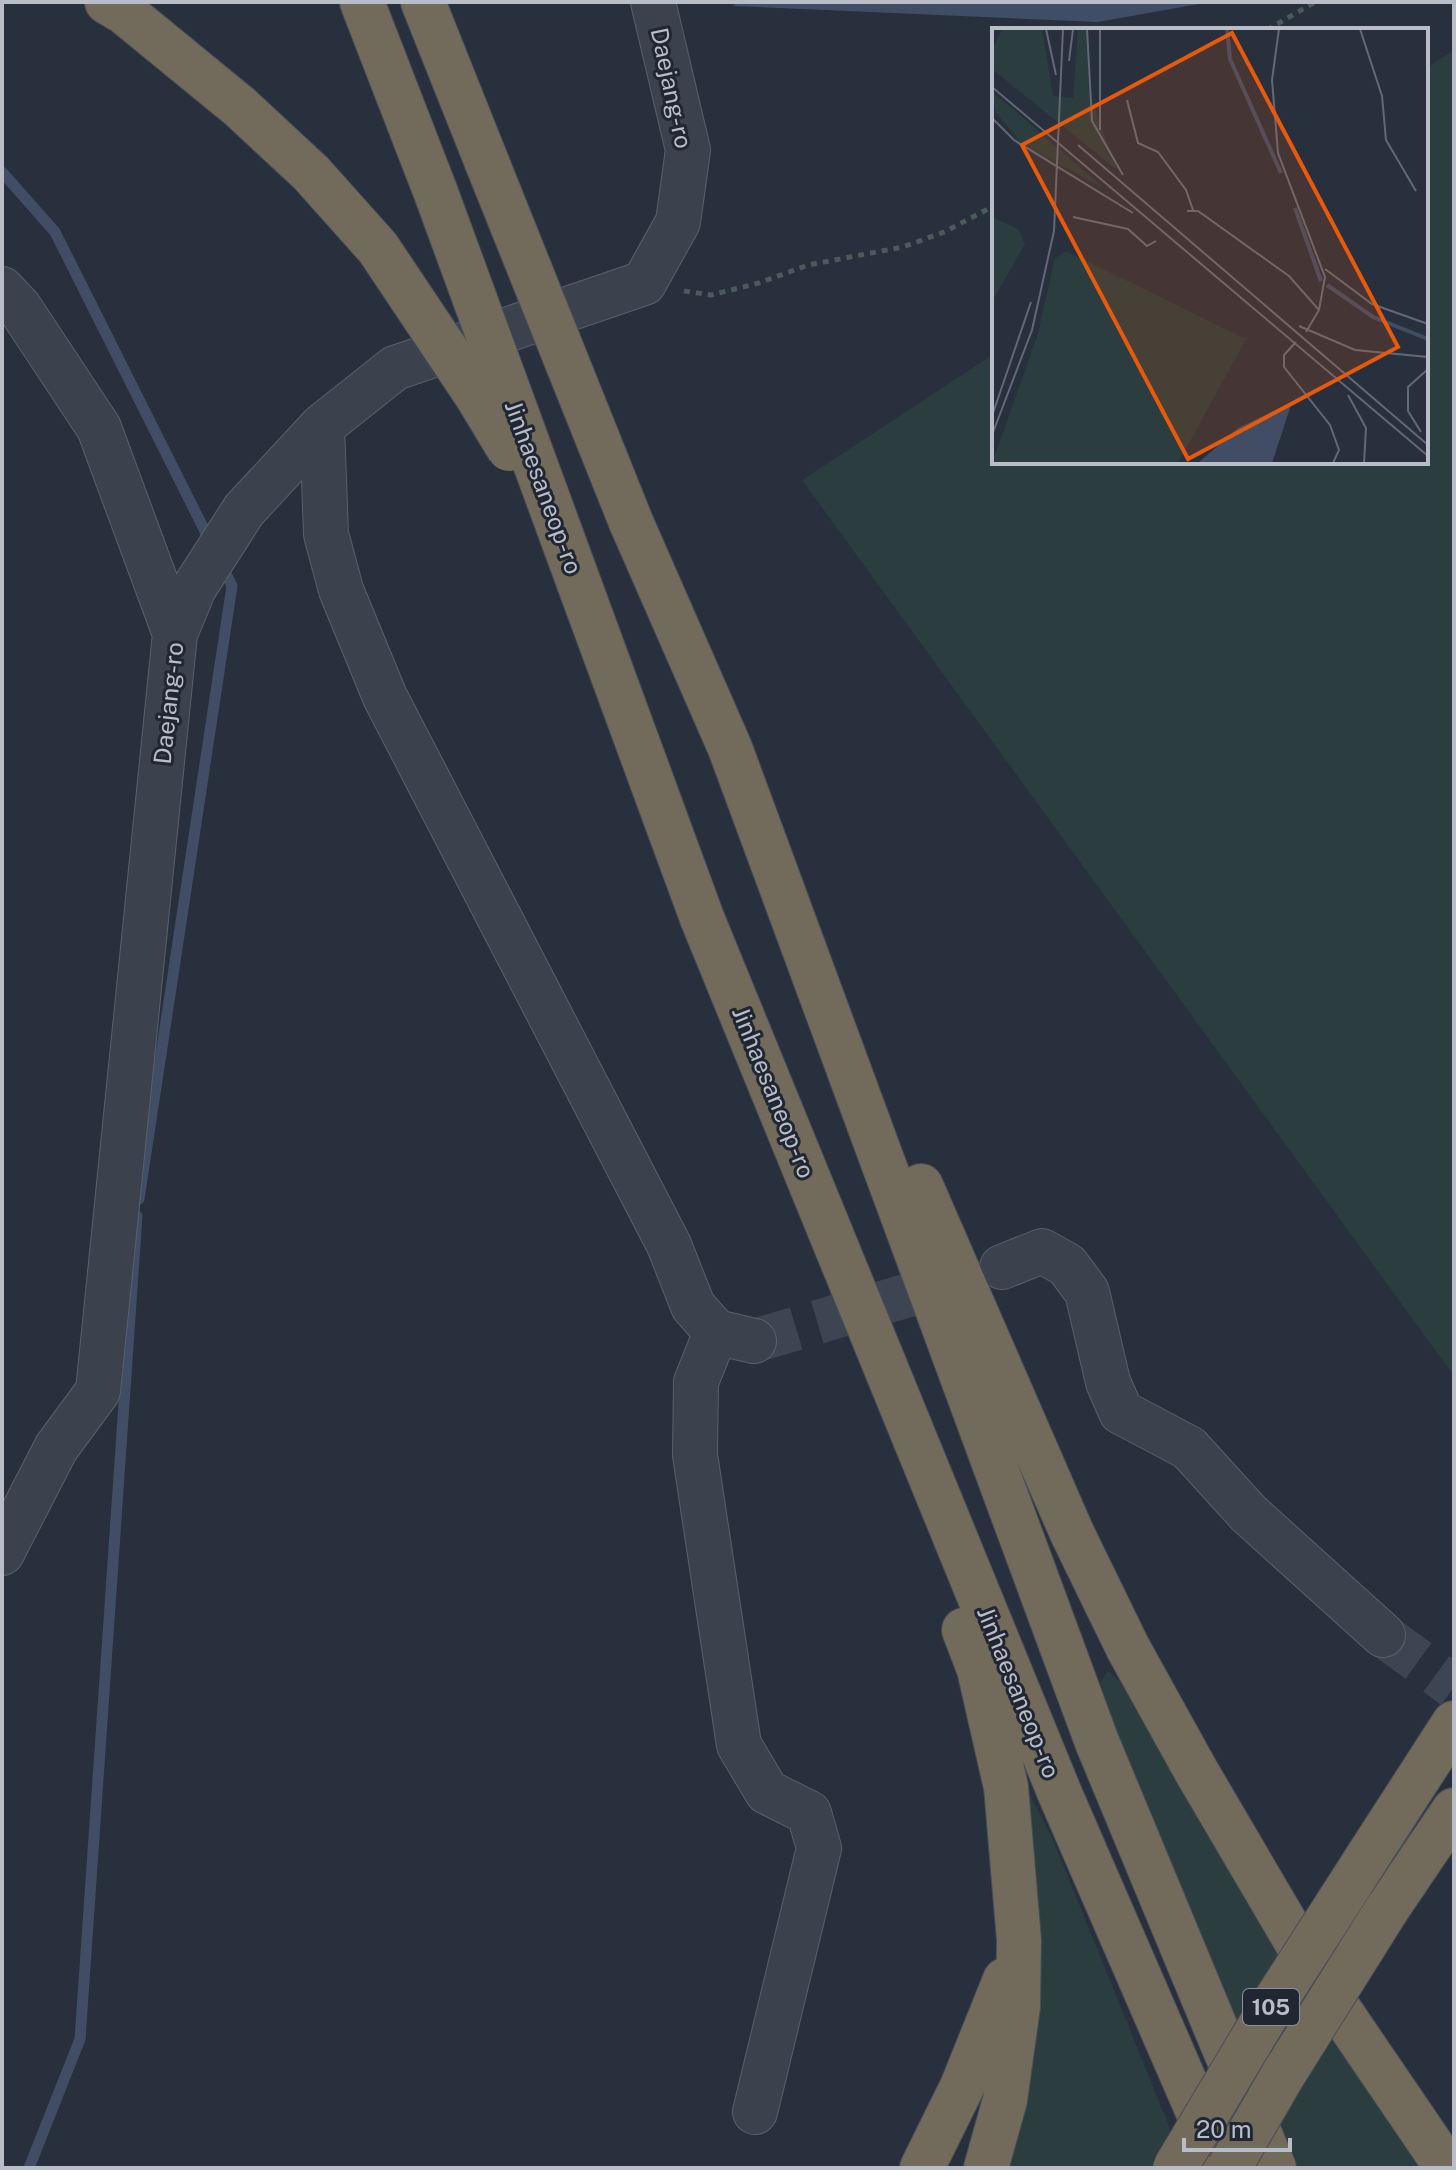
<svg xmlns="http://www.w3.org/2000/svg" width="1456" height="2170" font-family="'Public Sans',sans-serif">
<rect width="100%" height="100%" fill="#28303d"/>
<path fill="#2b3d3f" d="M1454,50V1376L802,480L994,354V462H1426V68Z
M1108,1671L1134,1694L1441,2168H1296L1110,1715L1100,1682Z
M1014,1763L1053,1840L1186,2168H979Z"/>
<path fill="#404d64" d="M738,2H1210L1098,22L733,6Z"/>
<g fill="none" stroke-linecap="round" stroke-linejoin="round">
<path stroke="#404d64" stroke-width="11" d="M2,172L55,232L211,543
M139,1199L232,586L222,566
M29,2168L80,2039L137,1216"/>
<path stroke="#3e4552" stroke-width="44" stroke-dasharray="44 22" stroke-linecap="butt" d="M754,1341L966,1278
M1383,1635L1454,1687"/>
<g stroke="#5a606b" stroke-width="46">
<path id="minor" d="M2,289L19,307L99,428L175,634
M322,426L326,534L341,590L385,697L669,1245L693,1306L716,1332L754,1341
M1002,1267L1042,1251L1067,1265L1087,1292L1108,1382L1121,1412L1189,1448L1249,1514L1383,1635
M716,1332L696,1382L695,1455L739,1745L767,1792L809,1813L819,1848L755,2112
M2,1553L56,1448L98,1391L175,634L194,588L244,510L322,426L395,368L644,283L678,222L688,150L653,2"/>
</g>
<g stroke="#474d58" stroke-width="46">
<path id="highway" d="M107,2L124,12L240,107L311,173L378,248
M362,2L436,193
M423,2L488,165
M631,522L730,748L1097,1742L1274,2168
M562,537L702,918L1060,1794L1215,2151
M921,1186L1072,1533L1128,1648L1195,1769L1317,1977L1447,2168
M964,1630L979,1669L1006,1787L1019,1940L1018,2007L1005,2100L986,2168
M1372,1850L1454,1723
M1387,1909L1454,1810
M922,2168L962,2087L1005,1980"/>
</g>
<path stroke="#4a5a5d" stroke-width="5" stroke-dasharray="6 6" stroke-linecap="butt" d="M1267,30L1315,2
M684,291L711,295L759,283L808,265L903,247L944,232L994,206"/>
<use href="#minor" stroke="#3c424d" stroke-width="44"/>
<use href="#highway" stroke="#726a5a" stroke-width="44"/>
<g stroke="#474d58" stroke-width="46" stroke-linecap="butt">
<path id="highway-bridge" d="M488,165L631,522
M436,193L562,537
M378,248L477,396L509,449
M1175,2168L1270,2009L1372,1850
M1229,2168L1283,2075L1387,1909"/>
</g>
<use href="#highway-bridge" stroke="#726a5a" stroke-width="44"/>
</g>
<g text-anchor="middle" dominant-baseline="central" stroke-width="6" stroke-linejoin="round" paint-order="stroke">
<rect fill="#212732" stroke="#8b909b" stroke-width="2" x="1243" y="1989" width="56" height="36" rx="6"/>
<g font-size="22" font-weight="bold" fill="#b8bdc8">
<text x="1271" y="2007">105</text>
</g>
<g font-size="24" fill="#b8bdc8" stroke="#212732">
<text transform="translate(672 88) rotate(78)">Daejang-ro</text>
<text transform="translate(544 487) rotate(70)">Jinhaesaneop-ro</text>
<text transform="translate(168 703) rotate(-84)">Daejang-ro</text>
<text transform="translate(774 1092) rotate(68)">Jinhaesaneop-ro</text>
<text transform="translate(1019 1692) rotate(68)">Jinhaesaneop-ro</text>
</g>
</g>
<g transform="translate(992 28)">
<rect width="436" height="436" fill="#28303d"/>
<path d="M10,1H50L61,68L81,70L86,1H95L97,64L125,142L0,41V23ZM0,63L113,161L30,116L4,85ZM0,189L26,201L33,216L0,274ZM74,223L254,311L186,435H0L45,309L63,230Z" fill="#2b3d3f"/>
<path d="M300,374L280,435H206L246,400Z" fill="#404d64"/>
<path fill="none" stroke="#404d64" stroke-width="4" d="M235,1L238,31L289,145M303,180L329,253M335,257L381,289L436,311"/>
<path fill="none" stroke="#626875" stroke-width="2" d="M54,1L64,47M95,1L100,93L131,147M108,1V102M287,1L280,52L286,125L333,249L327,282L314,304M368,1L390,68L394,112L424,163M77,33L81,1M0,59L436,428M135,72L146,115L166,124L194,162L201,182M0,90L22,112L141,185M86,117L436,417M195,183H206L297,248L327,282M81,189L136,201L155,218L164,213M333,241L380,276L436,296M307,298L363,322L436,329M304,314L292,327V339L338,397L347,422L341,435M356,367L374,400L372,435M0,388L39,274M429,404L416,383V359L436,341M0,407L40,302L62,203L71,1"/>
<path fill="#e8590c" fill-opacity="0.15" stroke="#e8590c" stroke-width="4" d="M240,5L406,319L196,431L30,117Z"/>
<rect width="436" height="436" fill="none" stroke="#b8bdc8" stroke-width="4"/>
</g>
<rect width="1456" height="2170" fill="none" stroke="#b8bdc8" stroke-width="8"/>
<path d="M1184 2138v12h106v-12" fill="none" stroke="#b8bdc8" stroke-width="4"/>
<text x="1196" y="2138" font-size="24" fill="#b8bdc8" stroke="#212732" stroke-width="6" paint-order="stroke">20 m</text>
</svg>
